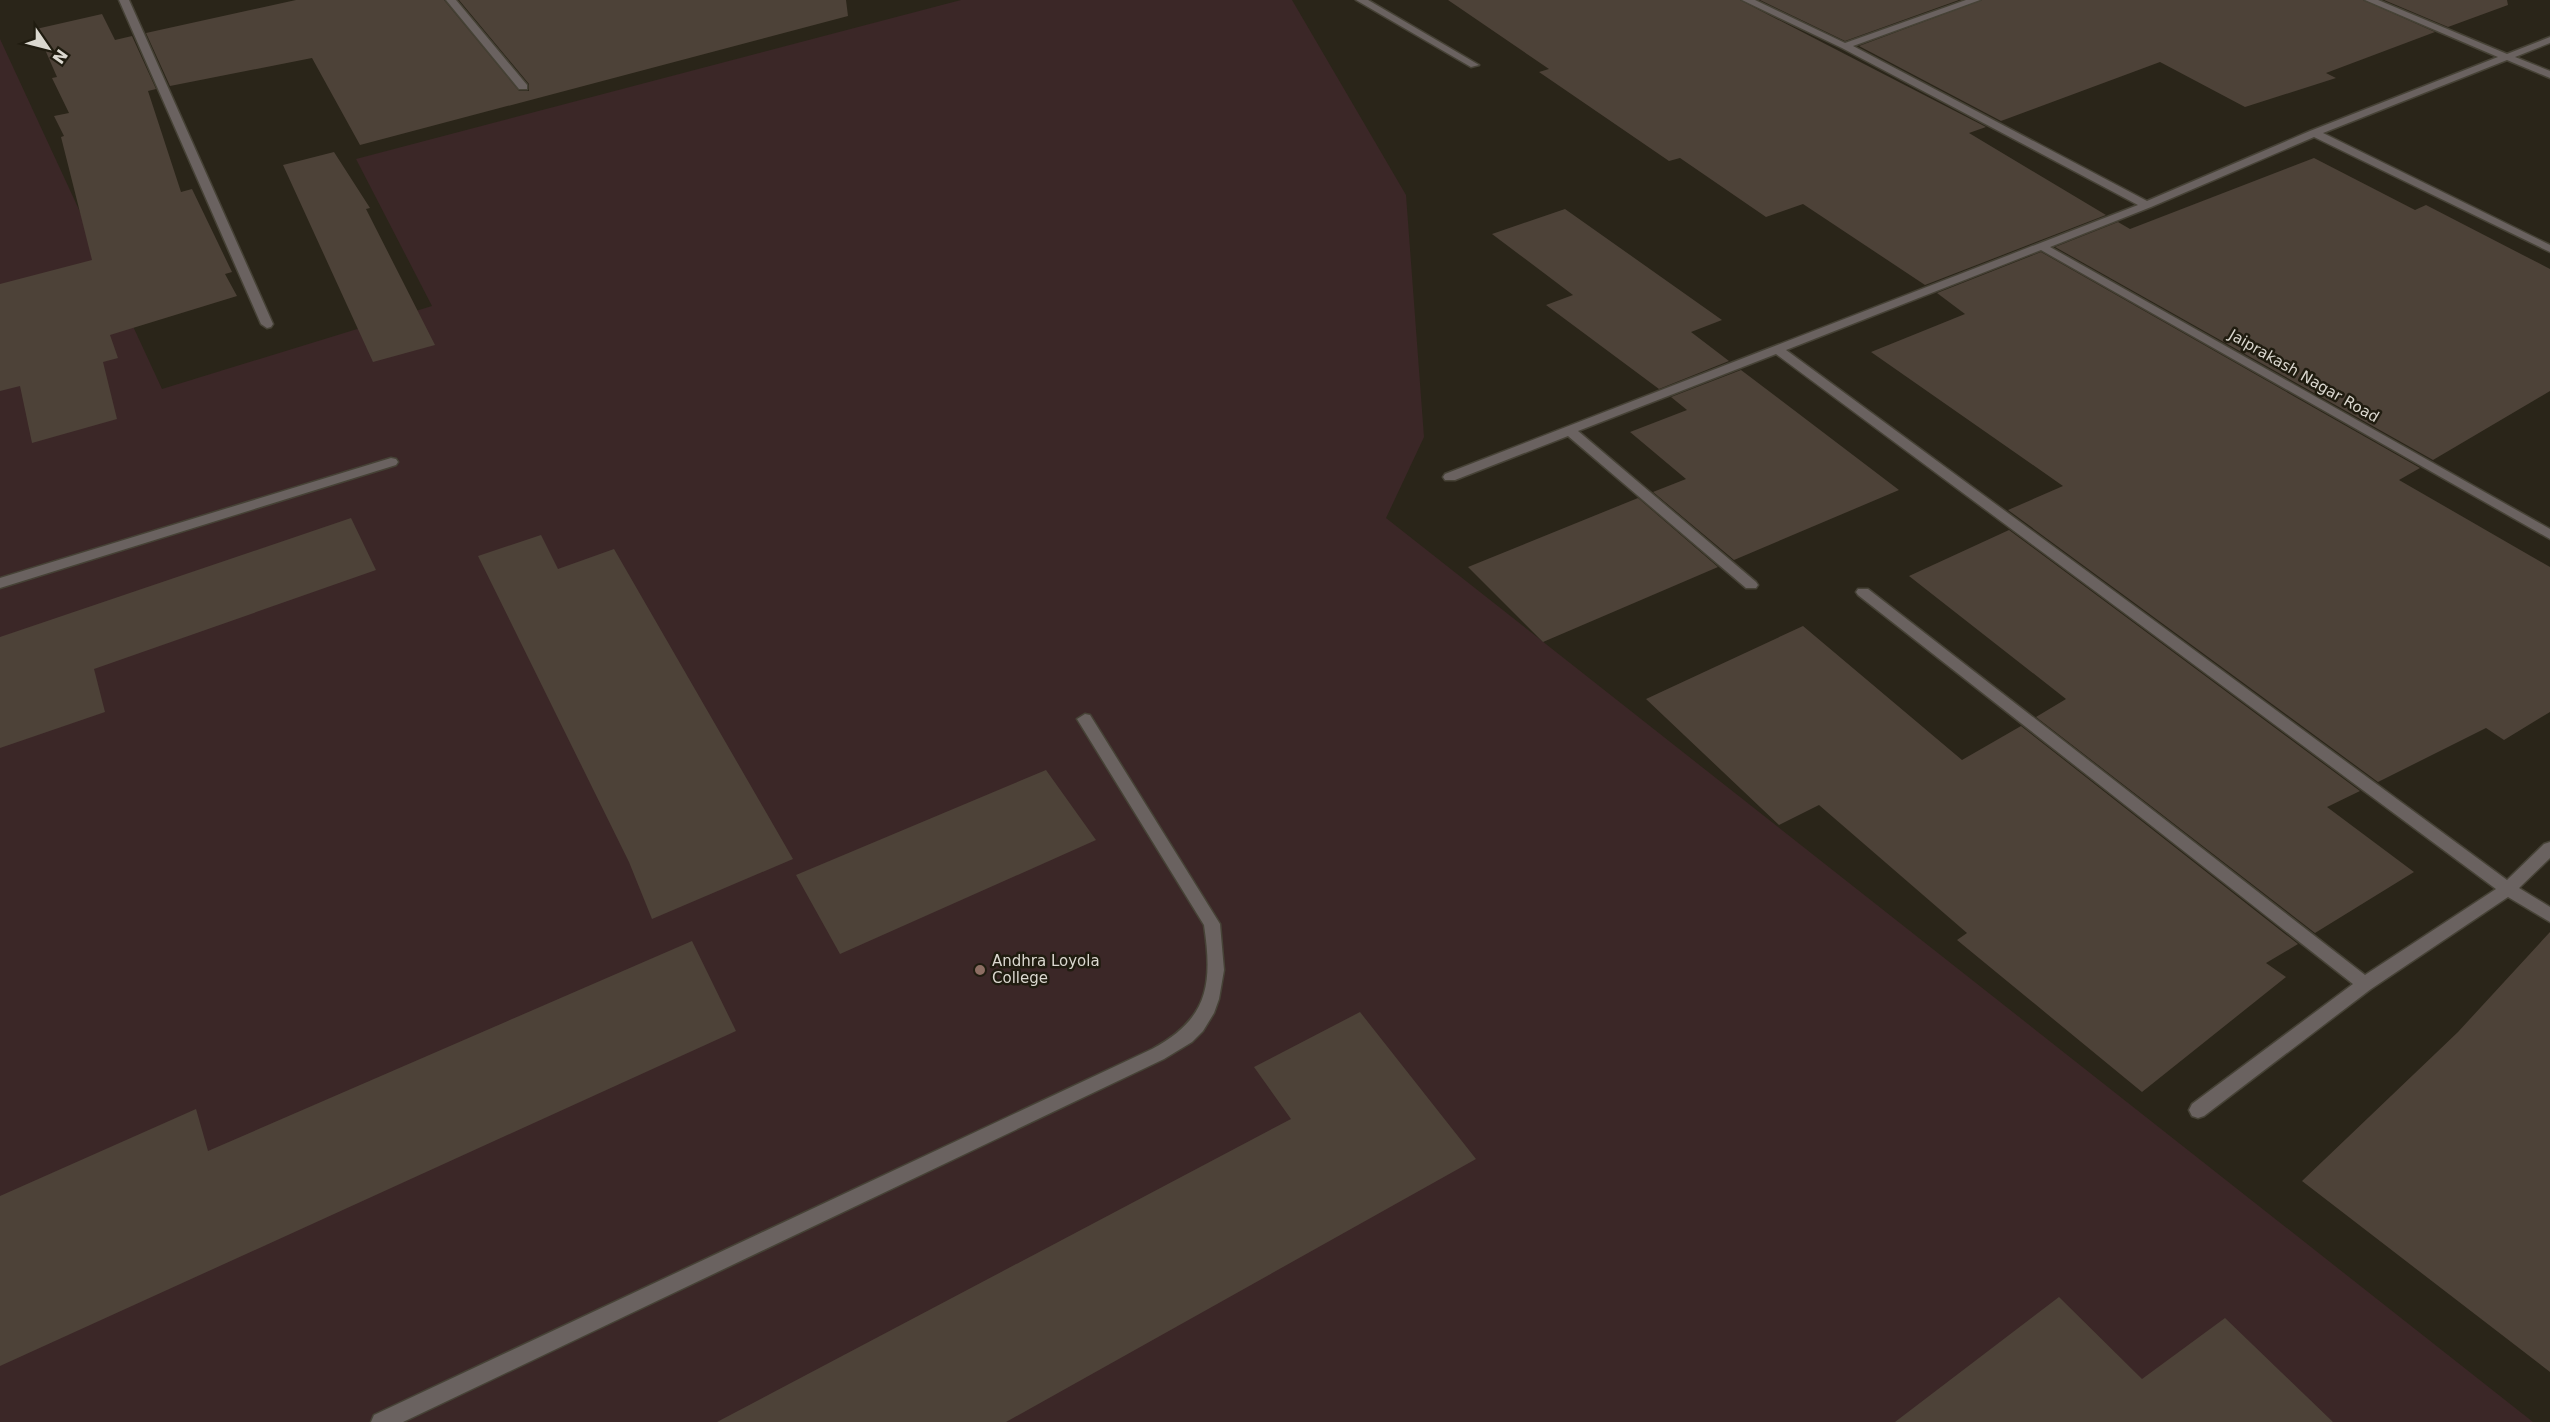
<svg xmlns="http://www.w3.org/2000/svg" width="2550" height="1422" font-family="'DejaVu Sans',sans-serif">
<rect width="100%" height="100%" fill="#2a2519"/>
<path fill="#3b2727" d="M961,0H1292L1406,195L1424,437L1386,518L2533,1422H0V39L162,389L432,306L356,159Z"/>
<path fill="#4d4238" d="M296,0H444L519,91H529V84L459,0H846L848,16L360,145L312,58L170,86L146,33Z
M1448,0H1740L1986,127L1969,133L2106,215L1925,285L1803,204L1766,217L1680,158L1669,161L1539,72L1549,69Z
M1760,0H1959L1845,41Z
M1982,0H2363L2435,32L2326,73L2336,78L2245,107L2160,62L2001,121L1859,46Z
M2384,0H2507L2508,5L2448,27Z
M102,14L115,40L132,36L156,89L148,91L181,192L192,189L232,272L225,274L237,296L110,335L118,358L103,362L117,419L32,443L20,386L0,391V284L92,260L61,137L64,136L54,116L69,113L52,78L57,77L36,29Z
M334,152L370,208L366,209L435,345L373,362L283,165Z
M2314,158L2415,210L2426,205L2550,269V391L2433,460L2055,247L2118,222L2130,229Z
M1565,209L1722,320L1691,332L1729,361L1659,389L1546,305L1573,295L1492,234Z
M2041,252L2420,468L2399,480L2550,567V712L2504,740L2486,728L2378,782L2008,510L2063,486L1871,352L1965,314L1937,293Z
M1741,370L1899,490L1734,560L1653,492L1686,479L1630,432L1687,410L1671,397Z
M1638,498L1718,567L1543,642L1468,567Z
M351,518L376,570L94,669L105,712L0,748V637Z
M2009,530L2360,791L2327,807L2414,872L2315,933L2036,717L2066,699L1909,576Z
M541,535L558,569L614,549L793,859L652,919L629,862L478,556Z
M1803,626L1962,760L2021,726L2298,944L2266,963L2286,977L2142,1092L1957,940L1967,933L1819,805L1779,825L1646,699Z
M1046,770L1096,840L840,954L796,875Z
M2550,932V1372L2302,1181L2458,1032Z
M692,941L736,1031L0,1366V1196L196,1109L208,1151Z
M1360,1012L1476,1159L1006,1422H717L1291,1119L1254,1067Z
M2059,1297L2142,1379L2225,1318L2333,1422H1895Z"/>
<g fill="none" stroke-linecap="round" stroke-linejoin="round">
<g stroke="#464236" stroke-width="3">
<path id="minor" d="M119,0H129L273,324L271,327L267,328L261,324Z
M446,0H456L527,85V89H519Z
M1356,0H1368L1479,65L1471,67Z
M1742,0H1755L1845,43L1966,0H1980L1853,46L2147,201L2310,131L2498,57L2365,0H2378L2507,54L2550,37V43L2515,57L2550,71V78L2507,60L2323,133L2550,245V252L2314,137L2151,207L2050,247L2550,529V539L2041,250L1786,350L2507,880L2544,844L2550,842V858L2519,888L2550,907V922L2508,897L2371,989L2204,1116L2198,1118L2192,1116L2189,1110L2192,1104L2353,984L1858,595L1856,592L1858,589H1868L2365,975L2496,889L1776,354L1578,431L1756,582L1758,585L1756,588H1746L1568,436L1455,480H1445L1443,477L1445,474L2138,205L1842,48Z
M391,458L396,459L398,462L396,465L0,588V578Z
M1085,714L1090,715L1220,924L1224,970L1219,999L1214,1013L1203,1031L1192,1042L1164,1059L403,1422H371L374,1415L1152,1049C1208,1019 1213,985 1204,925L1077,719Z"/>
</g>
<use href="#minor" fill="#6a6260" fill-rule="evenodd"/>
</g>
<circle fill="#8d6e63" stroke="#201c10" stroke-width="2" cx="980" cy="970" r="6"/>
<g text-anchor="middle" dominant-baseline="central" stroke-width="5" stroke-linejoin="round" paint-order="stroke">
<g font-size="15" fill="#dbd8d0" stroke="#201c10">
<text transform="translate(2304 376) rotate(30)">Jaiprakash Nagar Road</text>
</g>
<g font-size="15" fill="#dbd8d0" stroke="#201c10" text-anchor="start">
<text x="992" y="961">Andhra Loyola<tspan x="992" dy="17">College</tspan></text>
</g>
</g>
<g transform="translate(48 48) rotate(125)" stroke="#201c10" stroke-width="4.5" paint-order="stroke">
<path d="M0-4.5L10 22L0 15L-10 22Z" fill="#dbd8d0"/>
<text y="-9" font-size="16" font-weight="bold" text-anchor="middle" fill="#dbd8d0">N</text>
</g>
</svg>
